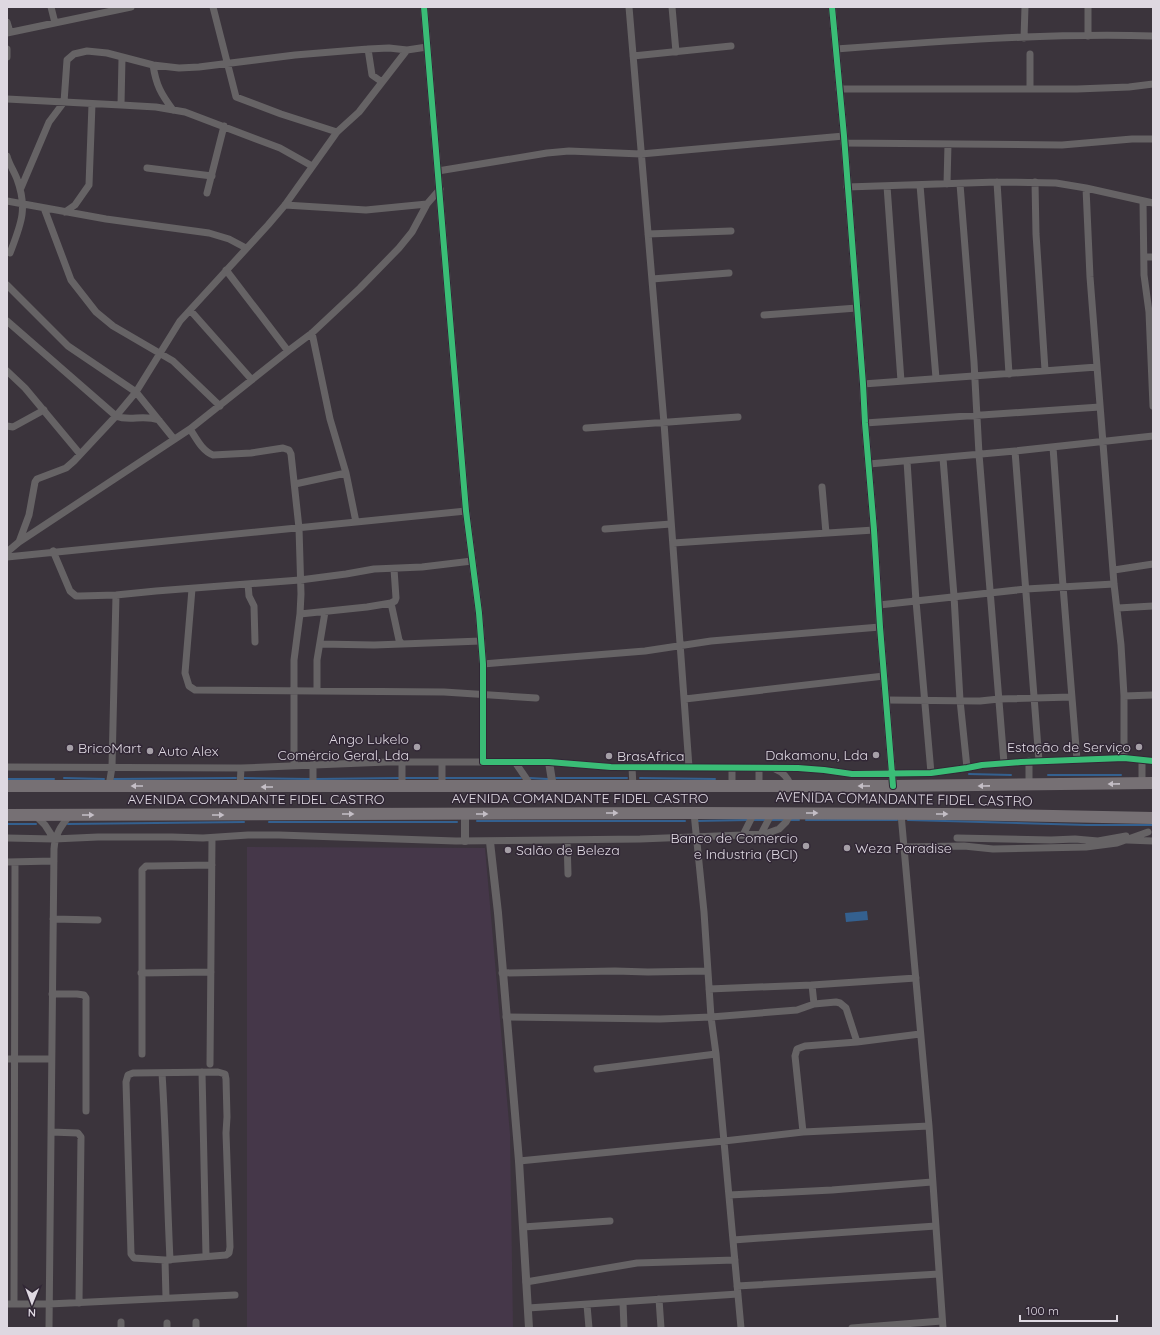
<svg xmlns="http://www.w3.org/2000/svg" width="1160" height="1335" font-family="Quicksand,sans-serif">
<rect width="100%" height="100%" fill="#3b343c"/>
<path fill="#453749" d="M247,847L485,848L510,1134L513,1328H247Z"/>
<path fill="#34608f" d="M867,911L868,920L846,922L845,913Z"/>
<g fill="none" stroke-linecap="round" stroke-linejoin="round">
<path stroke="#34608f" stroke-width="2" d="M969,774L1011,775
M1048,775H1121
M64,778L104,779
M244,778L311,779
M404,778H438
M445,778H521
M530,778L548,779
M556,778H627
M640,778L715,779
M7,779H54
M114,779L236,778
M316,779L399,778
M752,820H766
M770,820H784
M788,820H799
M806,820H897
M908,820L1087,825H1153
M477,821H685
M696,821L748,820
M269,822H457
M7,824H36
M68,824L244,822"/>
<path stroke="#666365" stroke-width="7" d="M51,7L55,23
M213,7L236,97L281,114L337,132
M629,7L664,423L689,767
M672,7L676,52
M7,22L10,32
M7,33L131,7
M1088,36V7
M1024,38L1025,7
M7,49V57
M368,49L372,75L382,82
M836,49C941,41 1047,33 1153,36
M1030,54V89
M633,56L731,46
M153,65C156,85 161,94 173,110
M839,89H1077L1129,87L1153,84
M7,99L121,105L156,107L185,112L280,148L312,166
M121,105L122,58
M844,143L1062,145L1132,139H1153
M7,156C9,164 14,171 17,179C28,209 21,224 10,253
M147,168L212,176
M438,171L547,153L569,151L641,154L844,136
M997,182L1009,374
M1035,182L1036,234L1045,370
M947,184L948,144
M960,184L974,362L979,454L1004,763
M920,185L936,378
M887,186L901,381
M847,187L997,182L1056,183L1086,188L1153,203
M21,188L49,122L64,102L67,60L74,54L87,51L107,53L153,65L179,68L199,67L295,55L368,49L389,48L407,50
M1086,188L1090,277L1114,584L1121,645L1124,696V758
M207,193L224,126
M7,201L106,219L209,233L229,239L246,248
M1143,201L1144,275L1149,312L1153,406
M285,205L366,210L427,204
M44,208L71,280L96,312L113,326L173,361L220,406
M65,212L75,205L89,185L92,104
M648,234L731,231
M1144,257H1153
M226,270L288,351
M652,279L729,273
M7,285L68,346L136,392L174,439
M190,310L252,380
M764,315L857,308
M7,321L116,416C130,422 142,414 159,420
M312,333L330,419L346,473L356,522
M7,371L25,388L80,454
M863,384L1097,367
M865,423L1100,407
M7,426L13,427L44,410
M586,428L738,417
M190,429C196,438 202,451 213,455L251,453L283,448L289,450L291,454L299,528L301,594L300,614L294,660V765
M1053,447L1063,586L1077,760
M1015,451L1039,761
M943,458L954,596L960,700L967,768
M907,461L916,601L931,773
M869,464L1015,451L1153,436
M295,484L346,473
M822,487L826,533
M605,529L671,524
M19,542L29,515L35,482L37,479L66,468L74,461L116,416L136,392L180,321L268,225L285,205L337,132L359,112L407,50L427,47
M673,543L874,530
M53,551L70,591L76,596H80L116,595L156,591L300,580L346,574L374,569L422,567L472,561
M7,552L19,542L190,429L288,351L312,333L360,288L399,248L412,232L427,204L440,189
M7,557L466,511
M1114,570L1153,564
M248,584L249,596L254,606L255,642
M192,589L185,673L189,686L195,690L444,692L536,698
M391,603L395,601L396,598L394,569
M879,605L1026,589L1114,584
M1118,608L1153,606
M300,614L367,607L391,603L399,640L402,644L374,645L320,644
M402,644L481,641
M483,664L645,651L711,641L880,627
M317,691V660L325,612
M1124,696L1153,695
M685,699L884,676
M887,700L980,701L999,699L1072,697
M1142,760V783
M1029,761V785
M402,762V787
M515,762L532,787
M549,762L611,767L798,768L824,770L852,774L931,773L967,768L982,765L1021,762L1124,758L1153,761
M313,764V787
M7,767L241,768L387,762H483
M632,767L633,787
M775,769C783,772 788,778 791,786
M109,786L112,767L116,595
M732,786V768
M759,786V768
M240,787L241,768
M442,787V762
M694,813L704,912L711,1017L716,1054L741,1328
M901,814L929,1126L943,1328
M35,815L45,825L54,839
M761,834L772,813
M743,835L754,813
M7,838L54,839L98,837H172L203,838L248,835H279L456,841L640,839L743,835L768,833L779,829L786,822L791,813
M957,838L1051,840L1075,839L1098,841L1126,836
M567,840L568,874
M1127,840L1153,841
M904,847L964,846L993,849L1086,847L1117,843L1148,832
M7,862L54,861
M53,919L98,920
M141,973L211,972
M502,973L615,971L648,972L707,971
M812,985L814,1004
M709,989L812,985L916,978
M52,994H77L84,995L86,998V1111
M506,1017L660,1019L711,1017L797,1010L814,1004L836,1002L840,1003L846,1008L857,1042
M142,1054V870L146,866H152L212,865
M7,1059H51
M210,1064L212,838
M597,1069L716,1054
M202,1072L206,1256
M162,1073C166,1135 167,1197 170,1260
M51,1132L78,1133L81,1137L79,1303
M803,1132L795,1056L797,1049L805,1046L857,1042L920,1034
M519,1161L724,1141L803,1132L929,1126
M729,1195L832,1190L932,1182
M523,1227L610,1221
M733,1240L936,1226
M165,1260L134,1258L131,1254L126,1082L128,1075L133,1073L218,1072L225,1074L226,1079L227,1117L226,1133L230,1247L229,1253L226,1255L165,1260L166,1298
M526,1282L637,1263L735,1260
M737,1286L939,1274
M659,1299L661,1328
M623,1302L624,1328
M7,1304H49L235,1295
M14,1304L15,862
M587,1305L589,1328
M528,1308L738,1294
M49,1328L54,849C55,834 61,826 70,815
M121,1328V1322
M167,1328V1323
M196,1328V1322
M852,1328L942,1321"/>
<path stroke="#666365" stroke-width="8" d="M424,7L466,511L479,613L483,664V762H549L553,787
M832,7L844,136L863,384L865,423L874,530L880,627L893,786
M465,814V841
M490,842L498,913L519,1161L529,1328"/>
<path stroke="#767074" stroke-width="12" d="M7,786H893L1153,783
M7,815L694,813L948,814L1153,818"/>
<g stroke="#312735" stroke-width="8">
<path id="cycleway" d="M424,7L466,511L479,613L483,664V762H549L611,767L798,768L824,770L852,774L931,773L967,768L982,765L1021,762L1124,758L1153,761
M832,7L844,136L863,384L865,423L874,530L880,627L893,786"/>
</g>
<use href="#cycleway" stroke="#3abd76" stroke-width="6"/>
</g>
<defs><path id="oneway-solid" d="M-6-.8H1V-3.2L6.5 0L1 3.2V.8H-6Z"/></defs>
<g fill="#c4bec6">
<use href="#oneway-solid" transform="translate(1114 784) rotate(179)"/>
<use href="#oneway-solid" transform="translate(137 786) rotate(-180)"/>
<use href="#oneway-solid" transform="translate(864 786) rotate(-180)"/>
<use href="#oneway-solid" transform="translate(984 786) rotate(179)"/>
<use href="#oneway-solid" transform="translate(267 787) rotate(180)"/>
<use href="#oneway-solid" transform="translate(612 813)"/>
<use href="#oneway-solid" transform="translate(812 813)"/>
<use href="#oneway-solid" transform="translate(348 814)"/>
<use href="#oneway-solid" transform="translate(482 814)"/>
<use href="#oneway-solid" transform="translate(942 814)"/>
<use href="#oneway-solid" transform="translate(88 815)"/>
<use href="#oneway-solid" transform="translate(218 815)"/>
</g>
<g fill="#a59fa7" stroke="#312735" stroke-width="1.5">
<circle cx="417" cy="747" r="4"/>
<circle cx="1139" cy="747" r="4"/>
<circle cx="70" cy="748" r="4"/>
<circle cx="150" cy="751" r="4"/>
<circle cx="876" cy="755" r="4"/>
<circle cx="609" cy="756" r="4"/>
<circle cx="806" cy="846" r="4"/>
<circle cx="847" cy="848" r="4"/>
<circle cx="508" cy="850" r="4"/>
</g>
<g text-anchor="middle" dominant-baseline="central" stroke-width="3" stroke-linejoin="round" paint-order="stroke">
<g font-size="14" fill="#ded8e1" stroke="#312735" text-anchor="start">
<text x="409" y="739" text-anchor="end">Ango Lukelo<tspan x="409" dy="16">Comércio Geral, Lda</tspan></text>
<text x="1131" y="747" text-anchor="end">Estação de Serviço</text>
<text x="78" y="748">BricoMart</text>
<text x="158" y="751">Auto Alex</text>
<text x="868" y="755" text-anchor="end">Dakamonu, Lda</text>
<text x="617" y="756">BrasAfrica</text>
<text x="798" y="838" text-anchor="end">Banco de Comercio<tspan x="798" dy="16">e Industria (BCI)</tspan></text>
<text x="855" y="848">Weza Paradise</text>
<text x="516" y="850">Salão de Beleza</text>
</g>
<g font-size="14" fill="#ded8e1" stroke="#312735">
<text x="580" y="798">AVENIDA COMANDANTE FIDEL CASTRO</text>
<text x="256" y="799">AVENIDA COMANDANTE FIDEL CASTRO</text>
<text transform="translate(904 799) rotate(1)">AVENIDA COMANDANTE FIDEL CASTRO</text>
</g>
</g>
<rect width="1160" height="1335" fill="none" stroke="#ded8e1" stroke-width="16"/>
<g transform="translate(32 1303) rotate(181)" stroke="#312735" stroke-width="3" paint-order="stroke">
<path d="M0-3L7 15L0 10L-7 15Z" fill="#ded8e1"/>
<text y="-6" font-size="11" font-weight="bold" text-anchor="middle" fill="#ded8e1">N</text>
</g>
<path d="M1020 1315v6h97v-6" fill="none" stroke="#ded8e1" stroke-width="2"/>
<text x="1026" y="1315" font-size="12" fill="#ded8e1" stroke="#312735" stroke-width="3" paint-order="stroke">100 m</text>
</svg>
